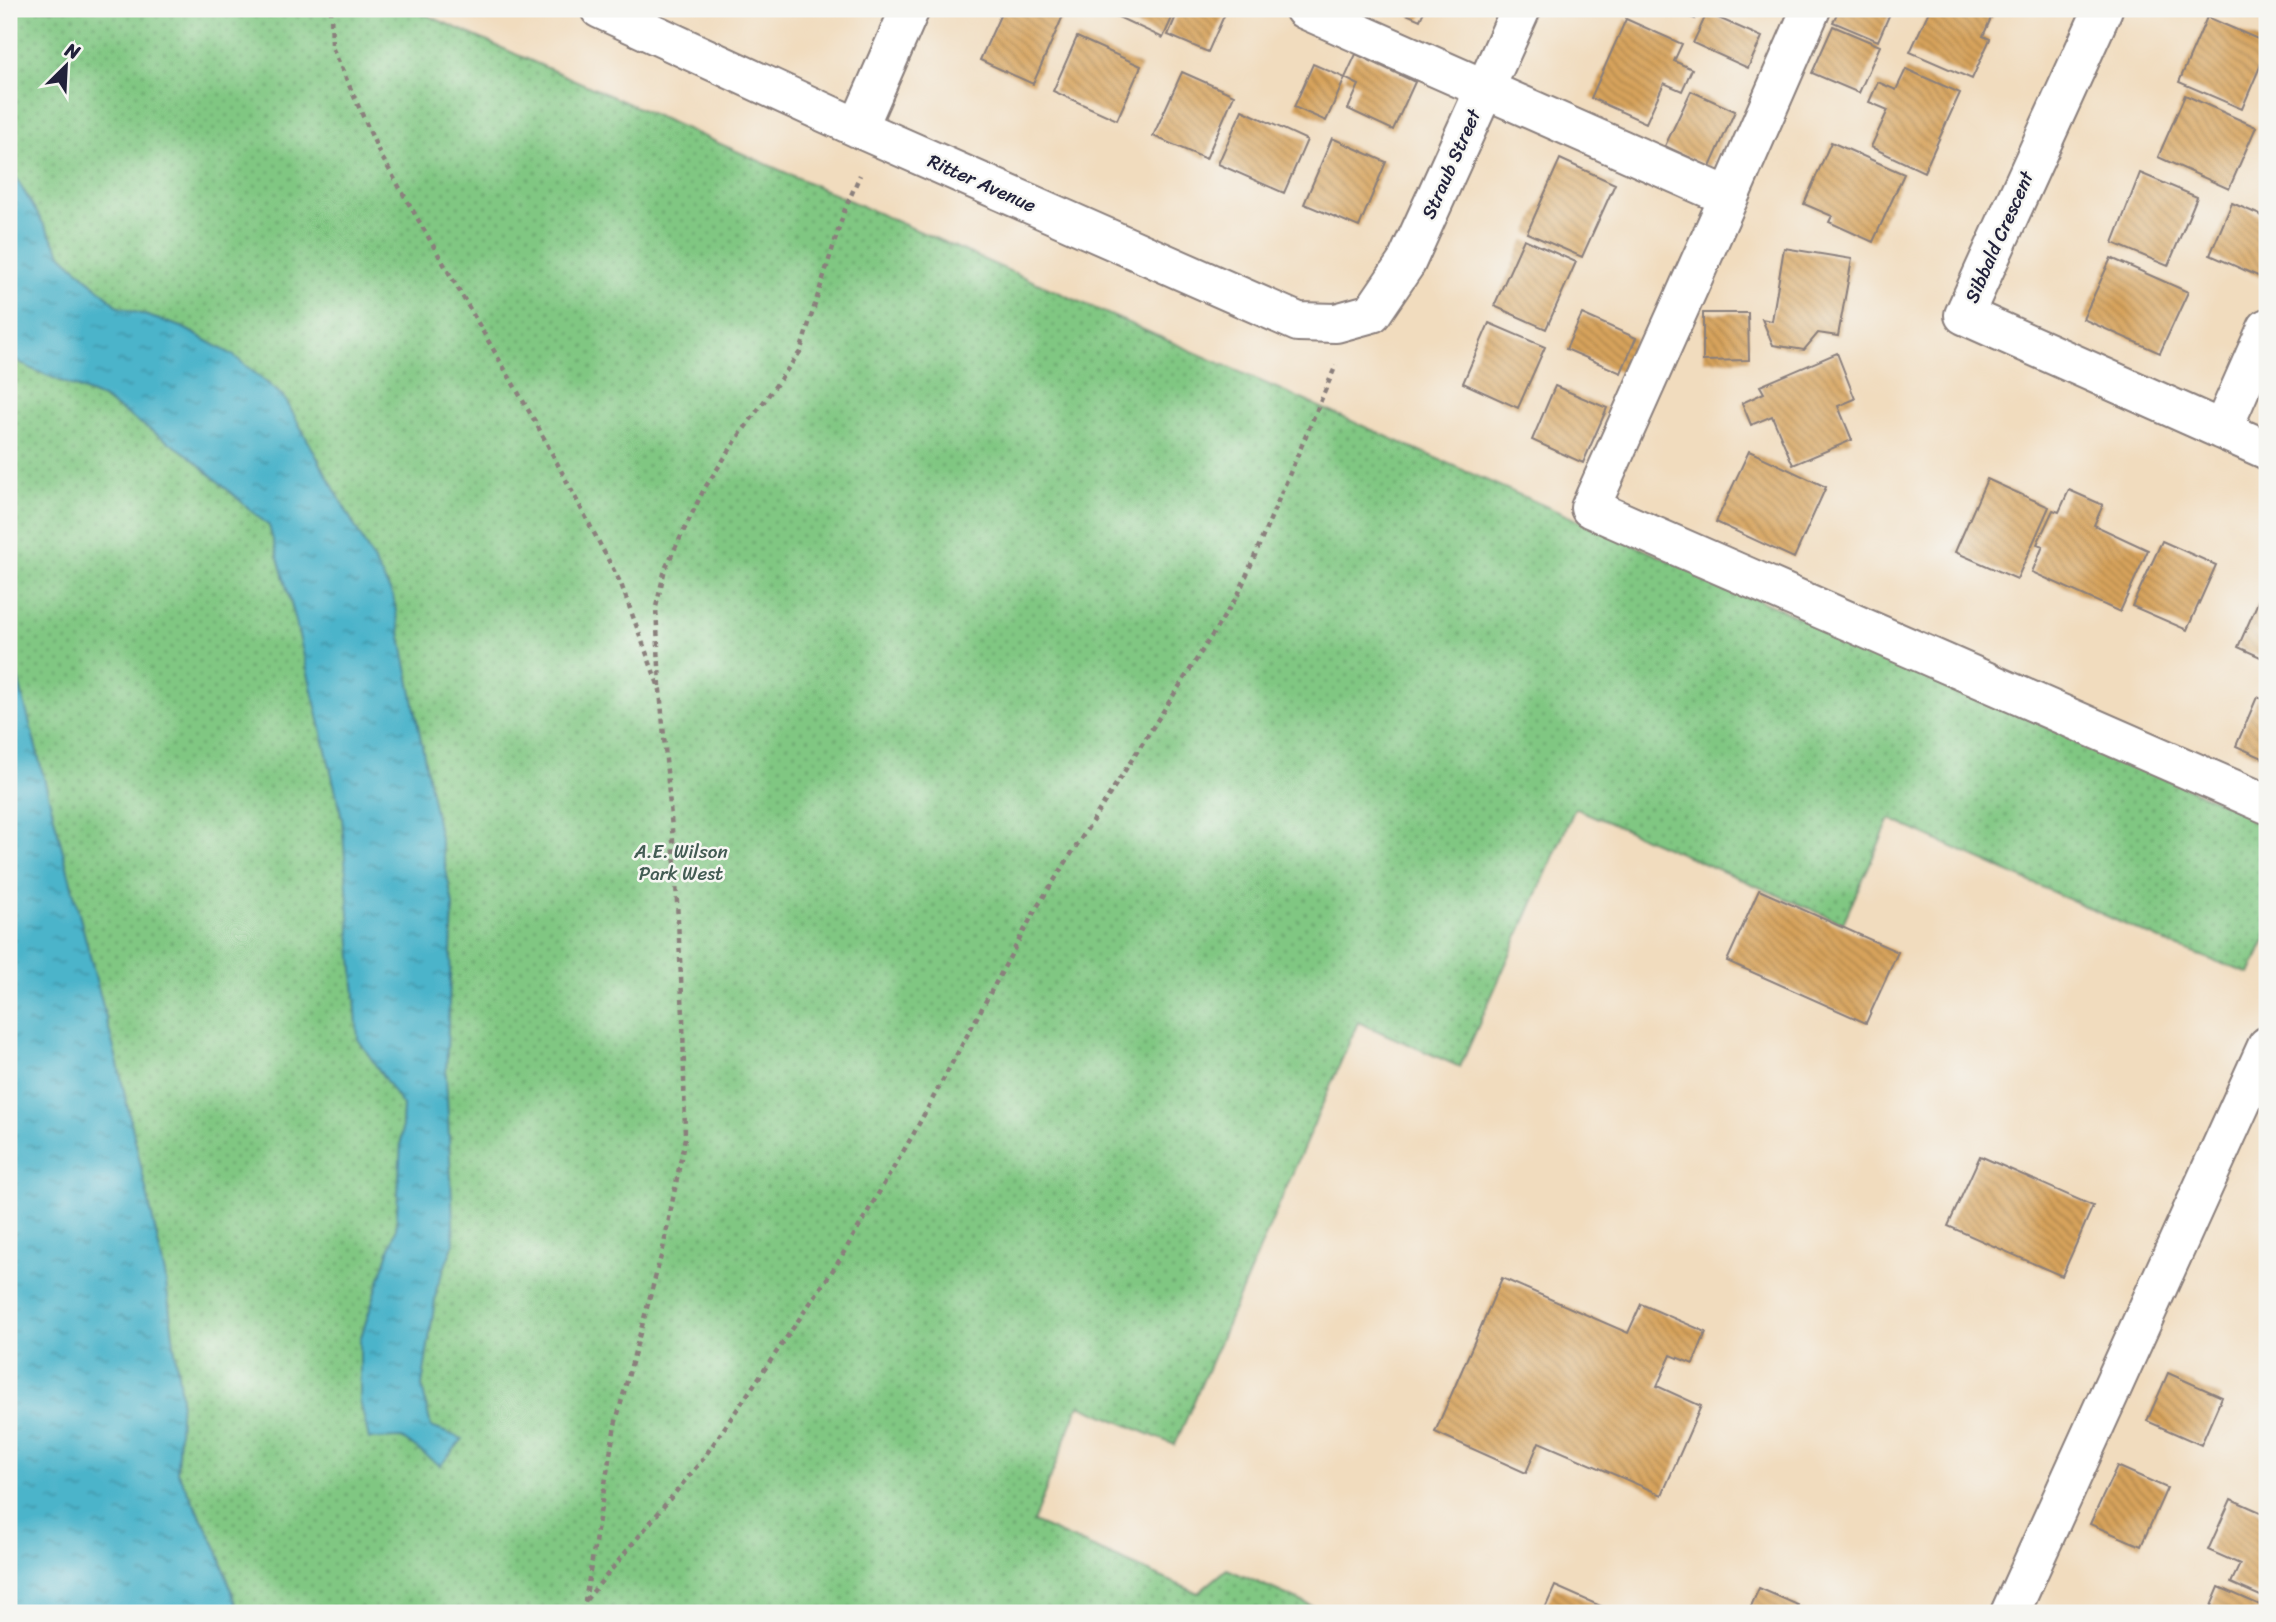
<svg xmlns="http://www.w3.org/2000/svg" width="2276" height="1622" font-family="Sriracha,sans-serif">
<defs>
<pattern id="park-dots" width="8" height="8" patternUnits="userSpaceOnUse" patternTransform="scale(1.75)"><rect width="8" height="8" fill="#80c782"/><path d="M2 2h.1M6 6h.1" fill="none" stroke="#68a16c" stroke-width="1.8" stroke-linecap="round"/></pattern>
<pattern id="water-ripples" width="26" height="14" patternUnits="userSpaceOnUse" patternTransform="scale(1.75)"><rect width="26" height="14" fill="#4bb4ca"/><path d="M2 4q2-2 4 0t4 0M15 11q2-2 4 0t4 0" fill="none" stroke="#3e92a5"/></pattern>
<pattern id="building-back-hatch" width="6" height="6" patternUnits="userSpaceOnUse" patternTransform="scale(1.75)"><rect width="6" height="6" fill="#d7a35b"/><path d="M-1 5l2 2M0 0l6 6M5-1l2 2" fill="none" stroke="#ae844c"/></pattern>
</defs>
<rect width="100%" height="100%" fill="#f6f6f2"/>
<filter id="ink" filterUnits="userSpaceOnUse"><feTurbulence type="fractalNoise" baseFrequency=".0143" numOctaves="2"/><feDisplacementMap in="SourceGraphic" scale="14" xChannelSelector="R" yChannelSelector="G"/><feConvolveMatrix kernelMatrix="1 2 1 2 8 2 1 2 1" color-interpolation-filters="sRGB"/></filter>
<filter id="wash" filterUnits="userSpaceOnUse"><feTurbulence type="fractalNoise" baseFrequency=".00686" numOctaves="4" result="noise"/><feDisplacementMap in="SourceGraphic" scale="28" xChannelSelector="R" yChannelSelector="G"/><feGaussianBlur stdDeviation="1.57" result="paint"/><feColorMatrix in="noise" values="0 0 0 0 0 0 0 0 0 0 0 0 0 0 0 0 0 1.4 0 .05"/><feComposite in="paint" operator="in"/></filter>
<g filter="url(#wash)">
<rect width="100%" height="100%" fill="#f1dcbe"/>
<path fill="url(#park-dots)" stroke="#51745e" stroke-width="2" d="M9,9H413L2267,823V936L2250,974L2171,945L1890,819L1843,923L1575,808L1460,1067L1358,1022L1175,1445L1079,1405L1033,1522L1198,1593L1227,1569L1328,1613H9Z"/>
<path fill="url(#water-ripples)" stroke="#366b82" stroke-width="2" d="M9,166L62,255L119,307L182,327L233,355L284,397L393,596L453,905L446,1075L454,1243L437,1287L422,1386L431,1427L463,1439L440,1466L402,1438L369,1439L360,1401V1340L396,1229L403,1106L358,1039L342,818L294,614L269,526L187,454L102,398L32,369L9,356Z
M9,643L118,1064L165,1274L181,1396L177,1471L217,1548L239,1613H9Z"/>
<g id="blocks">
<path fill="url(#building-back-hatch)" d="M1003,9H1066L1033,84L980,60Z
M1119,9H1176L1163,38L1116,16Z
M1179,9H1227L1208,52L1168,35Z
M1395,9H1425L1420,20Z
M1673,9H1700L1695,19Z
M1839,9H1892L1878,41L1833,22Z
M1930,9H1995L1983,36L1990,39L1972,79L1910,52Z
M1707,13L1762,37L1748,68L1693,43Z
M2207,17L2267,43V50L2242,109L2179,82Z
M1626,19L1682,44L1674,61L1692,69L1682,91L1664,83L1646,123L1591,98Z
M1833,26L1880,46L1859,93L1812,73Z
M1077,37L1141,66L1117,120L1053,91Z
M1356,54L1415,82L1393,130L1348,109L1359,85L1345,78L1326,121L1294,107L1313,64L1345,78Z
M1906,69L1960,93L1924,172L1871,147L1888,110L1869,102L1878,82L1896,90Z
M1182,72L1234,95L1206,159L1153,136Z
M1691,91L1735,111L1710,167L1665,146Z
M2185,95L2256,127L2229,189L2158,157Z
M1242,110L1307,140L1284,193L1218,164Z
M1332,138L1386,162L1359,227L1304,204Z
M1831,142L1904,174L1873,242L1829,222L1832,216L1804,204Z
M1560,159L1615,184L1582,257L1527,233Z
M2140,173L2197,197L2168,266L2113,243Z
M2232,203L2267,218V261L2260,277L2210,255Z
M1524,239L1576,262L1546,329L1494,306Z
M1784,248L1852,259L1838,336L1818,333L1804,350L1773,345L1762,319L1772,321Z
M2111,258L2188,292L2160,353L2083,319Z
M1703,313H1748L1749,360L1703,361Z
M1582,314L1636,338L1621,373L1566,349Z
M1489,323L1545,347L1518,408L1463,383Z
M1837,353L1855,399L1838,406L1852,440L1793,465L1772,416L1751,425L1742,403L1764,393L1760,386Z
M1555,386L1607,408L1583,463L1532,440Z
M1749,451L1826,487L1794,558L1716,522Z
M1987,479L2049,507L2017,579L1955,552Z
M2069,490L2103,505L2094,525L2148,550L2120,612L2032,572L2043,546L2037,544L2053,510L2059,512Z
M2162,541L2216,565L2187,630L2132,606Z
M2262,593L2267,595V660L2238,647Z
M2257,697L2267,701V760L2236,746Z
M1759,890L1898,952L1866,1023L1727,961Z
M1980,1156L2093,1206L2062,1276L1948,1226Z
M1502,1278L1628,1333L1641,1304L1706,1332L1693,1364L1671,1355L1657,1386L1701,1406L1662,1495L1539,1442L1526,1473L1435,1432Z
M2168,1373L2222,1397L2201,1445L2147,1421Z
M2117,1466L2167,1488L2141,1546L2090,1524Z
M2231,1499L2267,1515V1599L2231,1583L2240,1564L2208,1550Z
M1555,1586L1605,1608L1603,1613H1543Z
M2219,1587L2267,1608V1613H2208Z
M1759,1588L1798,1605L1797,1609L1806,1613H1748Z"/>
</g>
</g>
<g filter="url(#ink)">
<use href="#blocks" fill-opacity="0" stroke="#8a7f7c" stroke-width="2"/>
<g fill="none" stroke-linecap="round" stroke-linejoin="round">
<g stroke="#8a7f7c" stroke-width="42">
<path id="minor" d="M600,9L858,128L1298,322L1336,323L1372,313L1406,263L1521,9
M1304,9L1729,197
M1811,9L1729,197L1590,508L2267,804
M2103,9L1964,315L2267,450
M858,128L910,9
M2222,430L2267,328
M2010,1613L2267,1046"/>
</g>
<path stroke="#8a7f7c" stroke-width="4.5" stroke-dasharray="5 5" stroke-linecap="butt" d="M331,9L332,47L379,152L537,425L621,584L660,690L675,864L683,1015L685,1138L663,1249L615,1425L583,1613
M660,686L656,607L665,569L704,489L741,433L800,352L845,209L860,175
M586,1600L703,1459L837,1264L914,1133L1037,907L1238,595L1336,365"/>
<use href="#minor" stroke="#fff" stroke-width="38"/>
</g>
</g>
<g text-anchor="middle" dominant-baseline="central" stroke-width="5" stroke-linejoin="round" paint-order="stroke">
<g font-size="19" fill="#22223b" stroke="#f6f6f2">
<text transform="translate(1451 164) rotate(-66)">Straub Street</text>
<text transform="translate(982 183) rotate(24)">Ritter Avenue</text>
<text transform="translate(1999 237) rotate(-66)">Sibbald Crescent</text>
</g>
<g font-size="19" fill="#435c54" stroke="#f6f6f2">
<text x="681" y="851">A.E. Wilson<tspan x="681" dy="22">Park West</tspan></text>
</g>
</g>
<rect width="2276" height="1622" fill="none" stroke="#f6f6f2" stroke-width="35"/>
<g transform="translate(66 66) rotate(24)" stroke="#f6f6f2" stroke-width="5" paint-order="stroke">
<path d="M0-5L12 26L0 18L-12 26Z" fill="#22223b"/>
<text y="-10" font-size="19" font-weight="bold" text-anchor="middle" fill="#22223b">N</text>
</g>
</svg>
